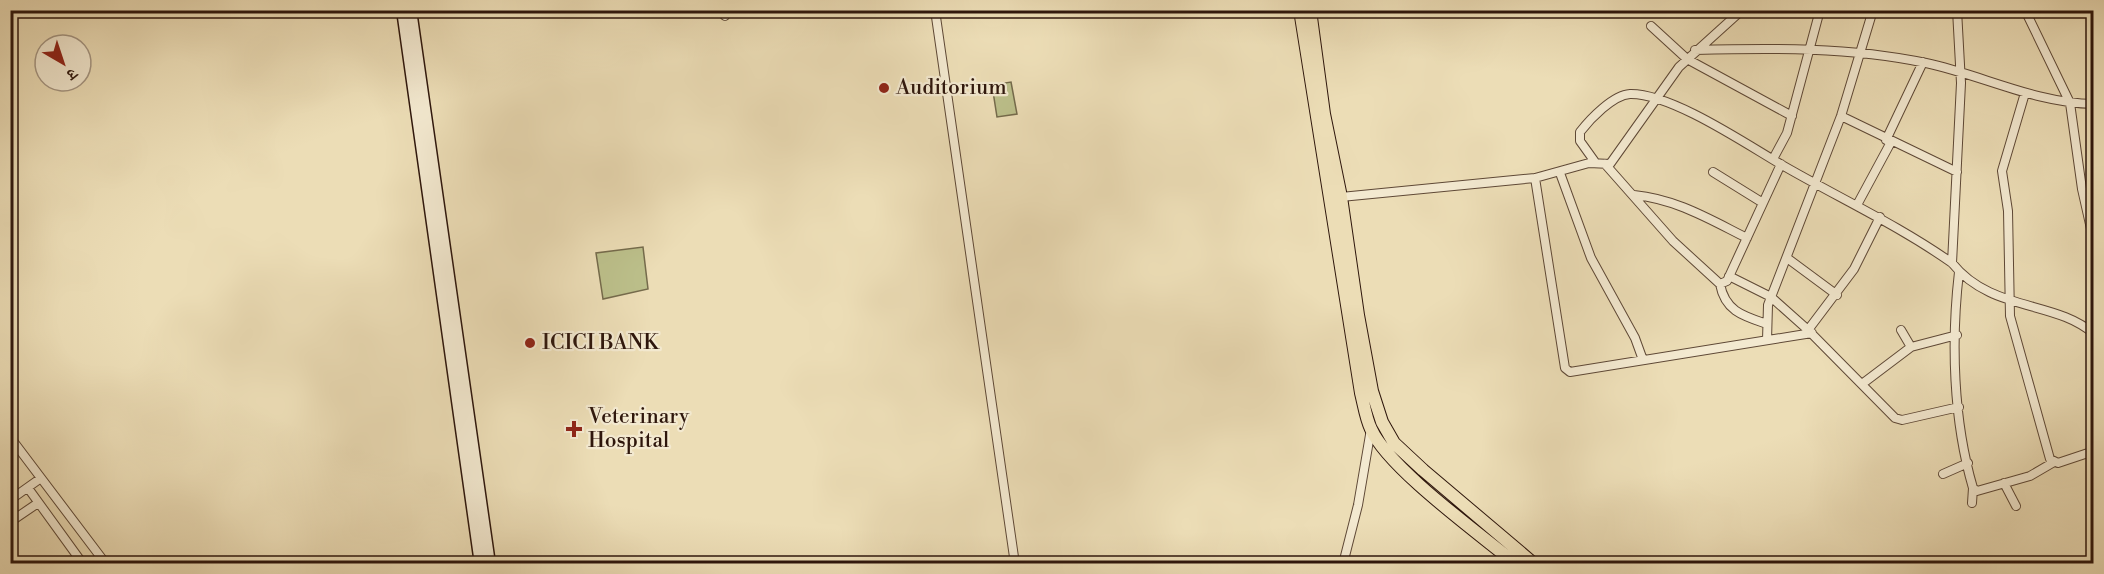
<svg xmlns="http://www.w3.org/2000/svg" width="2104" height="574" font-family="'Libre Bodoni','Noto Serif Devanagari',serif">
<rect width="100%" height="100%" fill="#ecddb6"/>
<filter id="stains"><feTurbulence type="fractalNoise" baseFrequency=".00333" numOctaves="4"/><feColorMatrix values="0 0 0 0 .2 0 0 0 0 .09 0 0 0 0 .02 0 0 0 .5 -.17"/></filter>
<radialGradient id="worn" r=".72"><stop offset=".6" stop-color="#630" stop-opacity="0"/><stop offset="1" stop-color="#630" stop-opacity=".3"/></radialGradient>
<path fill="#bcc08b" stroke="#756b4c" stroke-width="1.5" d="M1011,82L1017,114L997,117L992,85Z
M643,247L648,289L603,299L596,253Z"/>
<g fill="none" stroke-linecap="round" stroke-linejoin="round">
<g stroke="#5e4836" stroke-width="10">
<path id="street" d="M719,10L725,16
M935,10L1015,564
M2025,10L2070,103L2082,189L2094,242
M1651,26L1687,59L1792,116
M1695,50C1772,48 1850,47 1926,63C1982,75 2035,103 2094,104
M2025,93L2002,171L2008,211L2010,316L2050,459L2058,463L2094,451
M1841,116L1957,172
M1886,140L1923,62
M1773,159L1787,133L1820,10
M1595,162L1580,141V132C1590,119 1613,95 1630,94C1671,93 1746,144 1782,165C1839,198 1898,225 1952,263C1991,312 2056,300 2094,334
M1605,164L1673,241L1720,284L1727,281L1781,164
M1713,172L1763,203
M1560,173L1591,258L1635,338L1643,360
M1535,178L1565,368L1570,372L1812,333
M1634,195C1676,199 1709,219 1747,238
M1341,197L1535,178L1589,163L1610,164L1679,67L1742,10
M1857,205L1891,142
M1787,258L1837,295
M1952,263L1961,83L1957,10
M1959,272C1951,341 1953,420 1973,488L1977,491L2030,476L2054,462
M1729,276L1771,297L1808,330L1895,418L1902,420L1959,407
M1720,284C1725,311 1743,316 1767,324
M1808,330L1854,269L1880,217
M1901,330L1911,347L1957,335
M1767,340L1768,305L1841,116L1873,10
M1862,384L1911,347
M10,437L106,564
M1943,474L1968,463
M2004,483L2016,506
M28,488L83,564
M10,500L41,478
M1972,503L1973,488
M10,522L38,503
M1343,564L1358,505L1371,429"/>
</g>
<g stroke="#2e160c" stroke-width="13">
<path id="secondary" d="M402,10L480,564
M411,10L490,564"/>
</g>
<g stroke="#2e160c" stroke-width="14">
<path id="primary" d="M1300,10L1361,393C1364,405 1366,419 1371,429C1388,468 1480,534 1516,564
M1310,10L1324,114L1341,197L1358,315L1372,391L1382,422L1394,443L1423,470L1534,564"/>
</g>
<use href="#street" stroke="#f3e9d0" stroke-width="8"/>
<use href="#secondary" stroke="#f3e9d0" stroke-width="10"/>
<use href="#primary" stroke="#ecddb6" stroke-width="12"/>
</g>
<g fill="#8f2418" stroke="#f3e9d0" stroke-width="2">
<circle cx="884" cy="88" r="6"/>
<circle cx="530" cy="343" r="6"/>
<path d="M571 420h6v6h6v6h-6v6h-6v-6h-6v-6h6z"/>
</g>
<g text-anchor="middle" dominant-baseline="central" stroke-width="4.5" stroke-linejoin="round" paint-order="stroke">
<g font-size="21" fill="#2e160c" stroke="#f3e9d0" text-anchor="start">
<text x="896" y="88">Auditorium</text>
<text x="542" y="343">ICICI BANK</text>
<text x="588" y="417">Veterinary<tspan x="588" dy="24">Hospital</tspan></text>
</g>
</g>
<rect width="2104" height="574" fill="none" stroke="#ecddb6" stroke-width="36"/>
<rect x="12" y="12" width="2080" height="550" fill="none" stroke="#2e160c" stroke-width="3"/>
<rect x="18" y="18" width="2068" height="538" fill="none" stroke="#2e160c" stroke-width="1.5"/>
<g transform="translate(63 63) rotate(141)"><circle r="28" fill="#f3e9d0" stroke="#a49582" stroke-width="1.5"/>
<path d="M0-4.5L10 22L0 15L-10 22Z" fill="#8f2418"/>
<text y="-9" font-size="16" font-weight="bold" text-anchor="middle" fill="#2e160c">उ</text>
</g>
<rect width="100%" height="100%" filter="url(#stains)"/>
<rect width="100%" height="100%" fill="url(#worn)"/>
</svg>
